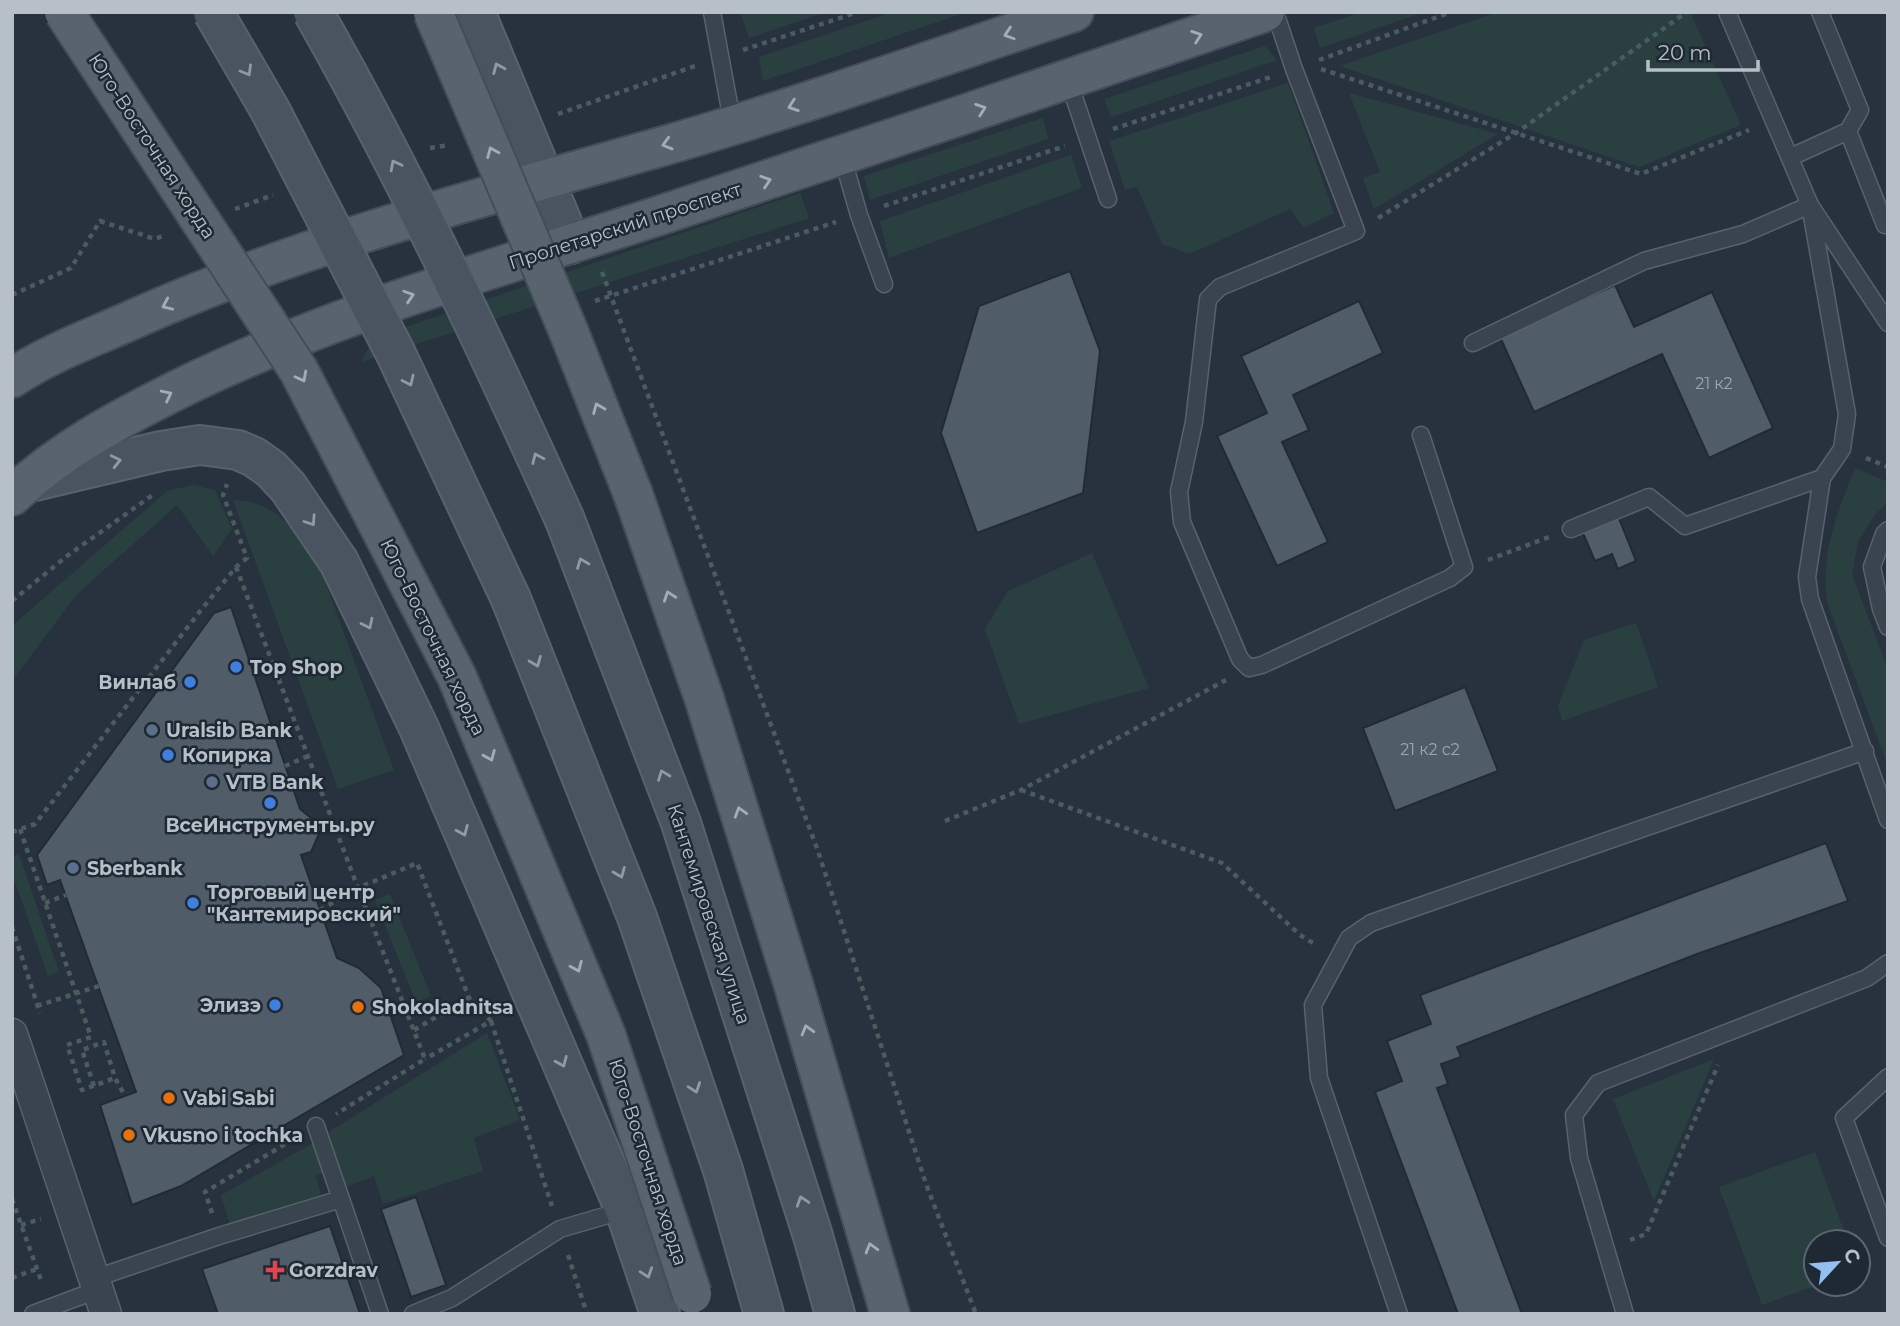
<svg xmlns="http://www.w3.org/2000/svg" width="1900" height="1326" font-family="Montserrat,sans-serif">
<rect width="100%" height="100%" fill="#27323e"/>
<path fill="#2a4040" d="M740,12H826L749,38Z
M893,12H967L763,81L759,57Z
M1362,12H1424L1320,48L1314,28Z
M1498,12H1690L1741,125L1639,167L1340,66Z
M1265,46L1277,60L1111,117L1104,99Z
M1288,83L1334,213L1304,228L1290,209L1189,254L1162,244L1137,187L1125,190L1109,141Z
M1349,93L1498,134L1374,209L1363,178L1380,172Z
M1043,118L1048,139L870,200L864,176Z
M1071,155L1082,188L889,258L880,221Z
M800,193L809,218L361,362C369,344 380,338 397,330Z
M1855,468L1888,482V503L1876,513L1858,542L1852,575L1888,669V766L1828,605C1819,555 1837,514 1855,468Z
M193,485L215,490L232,529L213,556L177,505L76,595L12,681V626L167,491Z
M233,500C275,499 298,534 319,565L394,770L338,789Z
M1092,553L1149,688L1019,724L985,629L1008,591Z
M1636,623L1658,687L1562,721L1558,706L1584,640Z
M19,854L59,972L48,976L12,873V856Z
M390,894L431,996L416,1002L375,900Z
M487,1033L520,1120L474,1138L483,1171L383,1204L374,1176L343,1188L329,1132Z
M1714,1059L1654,1201L1613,1099Z
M315,1142L327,1171L316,1176L321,1195L230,1224L221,1195Z
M1815,1152L1848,1242H1816V1284H1820L1762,1305L1719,1187Z"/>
<path fill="#505d68" stroke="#212b35" stroke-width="2" d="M1070,271L1100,351L1083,493L977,533L941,433L979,306Z
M1615,285L1634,327L1712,292L1773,428L1709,458L1662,354L1534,412L1500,337Z
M1359,301L1383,353L1293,395L1309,430L1282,442L1328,542L1277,566L1217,436L1267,413L1241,356Z
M1618,516L1636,561L1618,569L1612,554L1595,561L1582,531Z
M231,607L300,809L322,827L311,852L301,855L337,958L359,968L381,988L404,1055L181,1186L132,1205L100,1105L136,1092L60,880L47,885L37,855L214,613Z
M1465,687L1498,771L1395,811L1363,728Z
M1826,843L1848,901L1697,954L1457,1047L1461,1057L1441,1064L1448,1084L1437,1088L1522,1314H1458L1375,1092L1402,1081L1387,1041L1431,1024L1420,995Z
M416,1197L446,1285L411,1297L381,1209Z
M330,1226L360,1314H218L202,1269Z"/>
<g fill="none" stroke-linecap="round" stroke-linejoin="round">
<g stroke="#58626b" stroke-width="19">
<path id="lane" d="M712,12L733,126
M1275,12L1294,69L1356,231L1220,287L1208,299L1194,422L1179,492L1182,522L1240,659L1249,668L1262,665L1450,578L1464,567L1421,435
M1727,12L1810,205L1888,323
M1820,12L1860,110L1848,131
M1068,79L1108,199
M842,156L859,215L884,284
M1791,157L1848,131L1885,225
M1473,343L1644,261L1743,234L1810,205L1847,414L1842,449L1822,478L1807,577L1810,599L1888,820
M1571,529L1649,497L1685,526L1822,478
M1888,530L1884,534L1872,567L1881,609L1888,627
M1888,1077L1844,1118L1888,1238
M316,1126L341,1199
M93,1279L219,1236L341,1199L380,1314
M33,1314L97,1290
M413,1314L452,1298L560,1229L625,1210
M1399,1314L1319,1078L1313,1005L1349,938L1371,923L1865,751
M1625,1314L1579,1158L1574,1115L1598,1083L1867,978L1888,963"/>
</g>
<g stroke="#58626b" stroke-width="33">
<path id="street" d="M12,1034L106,1314"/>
</g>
<g stroke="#58626b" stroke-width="42">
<path id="secondary" d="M475,12L571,244
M26,483L161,451L200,445L238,450L254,457L271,469L288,487L339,562L419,728L625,1210L660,1314
M565,520L681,823L813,1236L835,1314
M511,599L637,917L723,1170L764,1314"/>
</g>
<g stroke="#444d57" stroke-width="42">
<path id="primary" d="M12,378C49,353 94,337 134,319C302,244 483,197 660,147C799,107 936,58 1074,12
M633,494L704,698L793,983L890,1314
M12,496C60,450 119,419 177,390C331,314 498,268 661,215C863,149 1064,81 1265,12"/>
</g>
<path stroke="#495d5d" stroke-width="4.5" stroke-dasharray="5 5" stroke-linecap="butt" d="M743,50L858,12
M1319,60L1451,12
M1321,69L1641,174L1749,130
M558,114L695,66
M1113,129L1271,77
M430,148L449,145
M884,206L1065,146
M235,209L273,195
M1378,218L1516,133L1687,12
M602,272L818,851L926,1184L976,1314
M12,295L71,268L100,221L155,239L165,235
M595,301L836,222
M1866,458L1888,467
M1488,560L1549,537
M236,567L358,888L425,1059L336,1114
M12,601L67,556L154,494
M285,766L308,756
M1021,790L1222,863L1300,935L1316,945
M945,821L1021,790L1226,680
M20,829L91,1037L67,1045L82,1090L115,1078
M12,832L35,824L201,610L236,567L247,558L223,495L227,484
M45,903L66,895
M320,910L358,888L417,863L469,998L491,1021L425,1059
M12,927L40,1013
M37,1006L99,986
M491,1021L552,1206
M414,1030L469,998
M94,1086L82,1050L104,1042L115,1078L125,1096
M12,1199L42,1283
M212,1213L205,1192L292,1140
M21,1225L41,1219
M1630,1240L1646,1234L1718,1065
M568,1255L587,1314
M12,1278L37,1269"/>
<use href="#lane" stroke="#3a444e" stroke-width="16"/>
<use href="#street" stroke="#3a444e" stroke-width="30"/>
<use href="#secondary" stroke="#495460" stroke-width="38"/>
<use href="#primary" stroke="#59636e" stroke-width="38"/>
<g stroke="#58626b" stroke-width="42" stroke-linecap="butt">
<path id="secondary-bridge" d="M213,12L270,110L396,354L511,599
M313,12C407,177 487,348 565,520"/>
</g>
<g stroke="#444d57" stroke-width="42" stroke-linecap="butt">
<path id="primary-bridge" d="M64,12L299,371L457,677L606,1035L692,1294
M433,12L568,330L633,494"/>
</g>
<use href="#secondary-bridge" stroke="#495460" stroke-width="38"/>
<use href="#primary-bridge" stroke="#59636e" stroke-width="38"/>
</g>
<defs><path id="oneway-chevron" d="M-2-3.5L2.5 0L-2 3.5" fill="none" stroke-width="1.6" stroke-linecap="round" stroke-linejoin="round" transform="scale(1.75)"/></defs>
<g stroke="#a4adb6">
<use href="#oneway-chevron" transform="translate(1009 34) rotate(162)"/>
<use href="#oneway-chevron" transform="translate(1197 36) rotate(-19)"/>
<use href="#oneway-chevron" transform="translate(793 106) rotate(161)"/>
<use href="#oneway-chevron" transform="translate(981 109) rotate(-19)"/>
<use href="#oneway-chevron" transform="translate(667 144) rotate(164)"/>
<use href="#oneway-chevron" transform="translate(492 152) rotate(-113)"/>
<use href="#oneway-chevron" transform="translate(766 181) rotate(-18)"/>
<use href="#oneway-chevron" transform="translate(409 296) rotate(-18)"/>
<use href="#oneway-chevron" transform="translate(167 305) rotate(156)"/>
<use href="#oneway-chevron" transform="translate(302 377) rotate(62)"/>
<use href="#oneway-chevron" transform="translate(167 395) rotate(-26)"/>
<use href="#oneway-chevron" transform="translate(598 408) rotate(-112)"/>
<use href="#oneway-chevron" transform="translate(669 596) rotate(-109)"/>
<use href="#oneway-chevron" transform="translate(490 756) rotate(67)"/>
<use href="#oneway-chevron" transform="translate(740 812) rotate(-107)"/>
<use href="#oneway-chevron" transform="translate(577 967) rotate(67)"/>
<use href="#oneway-chevron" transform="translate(807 1030) rotate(-106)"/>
<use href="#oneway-chevron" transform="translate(871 1248) rotate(-106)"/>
</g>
<g stroke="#909aa4">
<use href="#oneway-chevron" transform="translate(498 68) rotate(-113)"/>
<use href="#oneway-chevron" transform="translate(247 71) rotate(60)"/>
<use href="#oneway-chevron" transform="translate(395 165) rotate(-117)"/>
<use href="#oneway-chevron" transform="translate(409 381) rotate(65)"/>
<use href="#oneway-chevron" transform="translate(537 458) rotate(-114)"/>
<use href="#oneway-chevron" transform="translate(116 461) rotate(-13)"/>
<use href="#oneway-chevron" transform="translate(311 521) rotate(56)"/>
<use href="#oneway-chevron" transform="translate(582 563) rotate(-111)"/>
<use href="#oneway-chevron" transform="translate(368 624) rotate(64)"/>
<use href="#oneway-chevron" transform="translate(536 662) rotate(68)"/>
<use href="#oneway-chevron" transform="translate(663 775) rotate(-111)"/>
<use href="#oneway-chevron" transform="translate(463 831) rotate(67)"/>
<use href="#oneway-chevron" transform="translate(620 873) rotate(68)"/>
<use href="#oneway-chevron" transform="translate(562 1062) rotate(67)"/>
<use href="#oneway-chevron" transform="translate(695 1088) rotate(71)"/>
<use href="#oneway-chevron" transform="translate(802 1201) rotate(-108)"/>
<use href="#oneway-chevron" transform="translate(647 1273) rotate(71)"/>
</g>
<g fill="#3f7fe0" stroke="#1f2933" stroke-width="2.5">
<circle cx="236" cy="667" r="7"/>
<circle cx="190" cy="682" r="7"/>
<circle cx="168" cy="755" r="7"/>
<circle cx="270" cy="803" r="7"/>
<circle cx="193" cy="903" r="7"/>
<circle cx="275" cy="1005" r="7"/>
</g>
<g fill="#5c6f8a" stroke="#1f2933" stroke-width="2.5">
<circle cx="152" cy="730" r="7"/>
<circle cx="212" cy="782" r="7"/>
<circle cx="73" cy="868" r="7"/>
</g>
<g fill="#e8710a" stroke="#1f2933" stroke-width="2.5">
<circle cx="358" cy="1007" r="7"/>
<circle cx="169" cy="1098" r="7"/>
<circle cx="129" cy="1135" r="7"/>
</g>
<path fill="#e0444e" stroke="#1f2933" stroke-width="2.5" d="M271.5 1259.5h7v7h7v7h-7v7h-7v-7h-7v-7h7z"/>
<g text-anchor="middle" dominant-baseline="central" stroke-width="5" stroke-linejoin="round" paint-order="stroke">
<g font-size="16" fill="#9da6b0">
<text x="1714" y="383">21 к2</text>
<text x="1430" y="749">21 к2 с2</text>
</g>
<g font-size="19" fill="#b7bfc8" stroke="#1f2933">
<text transform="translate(152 146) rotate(57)">Юго-Восточная хорда</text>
<text transform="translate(625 226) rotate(-18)">Пролетарский проспект</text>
<text transform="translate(433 637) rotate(64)">Юго-Восточная хорда</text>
<text transform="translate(709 914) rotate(72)">Кантемировская улица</text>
<text transform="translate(648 1162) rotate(72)">Юго-Восточная хорда</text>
</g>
<g font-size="19" font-weight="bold" fill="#b7bfc8" stroke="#1f2933" text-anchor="start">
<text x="250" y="667">Top Shop</text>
<text x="176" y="682" text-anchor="end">Винлаб</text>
<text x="166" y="730">Uralsib Bank</text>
<text x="182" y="755">Копирка</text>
<text x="226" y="782">VTB Bank</text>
<text x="270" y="825" text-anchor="middle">ВсеИнструменты.ру</text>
<text x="87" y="868">Sberbank</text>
<text x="207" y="892">Торговый центр<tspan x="207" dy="22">"Кантемировский"</tspan></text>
<text x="261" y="1005" text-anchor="end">Элизэ</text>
<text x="372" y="1007">Shokoladnitsa</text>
<text x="183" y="1098">Vabi Sabi</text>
<text x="143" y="1135">Vkusno i tochka</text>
<text x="289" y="1270">Gorzdrav</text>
</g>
</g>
<rect width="1900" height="1326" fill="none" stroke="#b7bfc8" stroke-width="28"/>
<g transform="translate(1837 1263) rotate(64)"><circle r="33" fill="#1f2933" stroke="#5c656f" stroke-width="2"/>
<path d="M0-5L12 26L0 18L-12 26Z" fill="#93c0f1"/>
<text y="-10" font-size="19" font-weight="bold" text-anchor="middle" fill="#b7bfc8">С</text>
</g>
<path d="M1648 60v10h110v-10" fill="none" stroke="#b7bfc8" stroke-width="3.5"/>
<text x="1658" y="60" font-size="21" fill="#b7bfc8" stroke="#1f2933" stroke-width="5" paint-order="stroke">20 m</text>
</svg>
